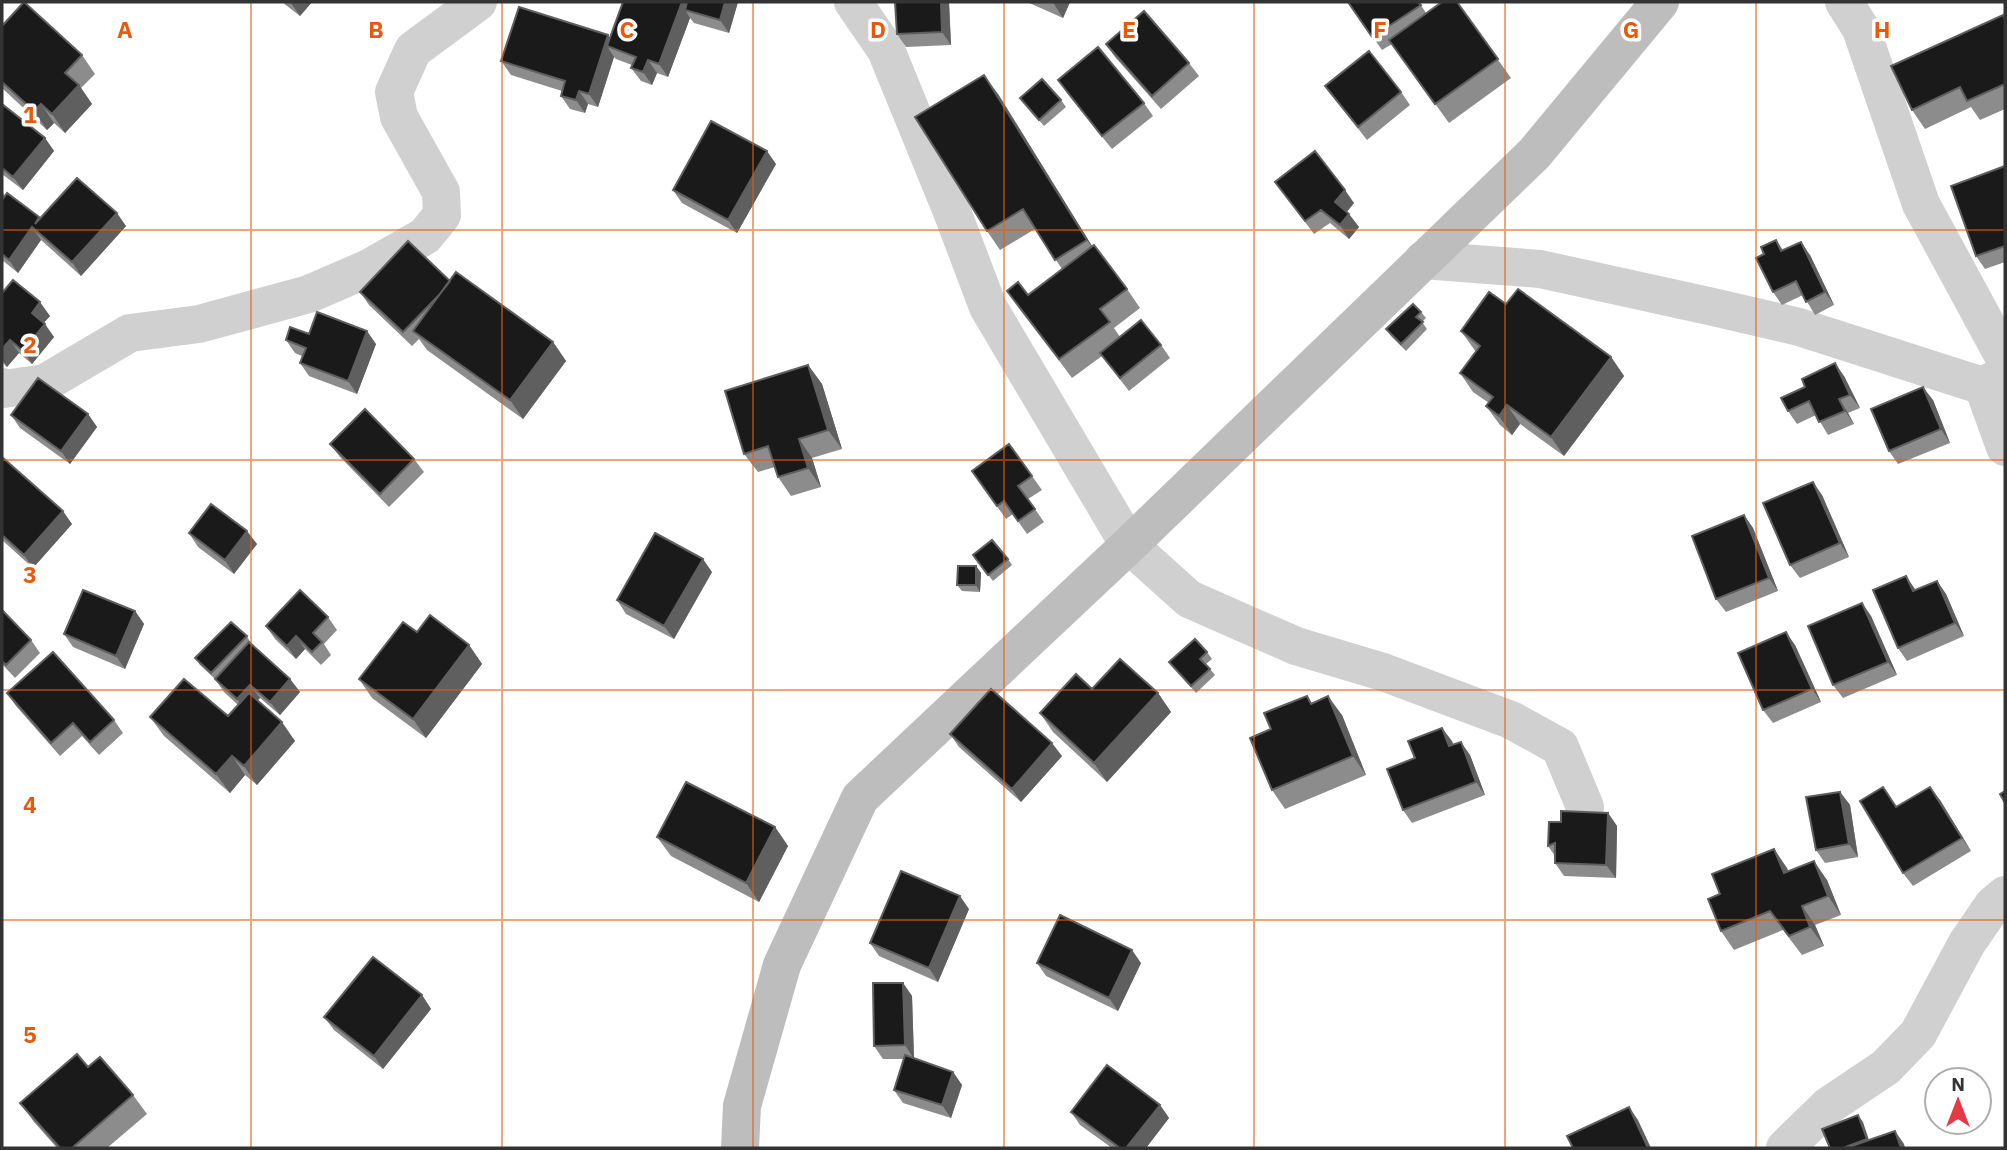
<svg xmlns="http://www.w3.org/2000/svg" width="2007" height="1150" font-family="'IBM Plex Sans',sans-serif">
<rect width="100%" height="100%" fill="#fff"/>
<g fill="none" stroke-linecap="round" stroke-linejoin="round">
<path stroke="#d0d0d0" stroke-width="38" d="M853,2L886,50L951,209L988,307L1129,545L1189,599L1296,646L1383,672L1511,720L1560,747L1585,807
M1844,2L1861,29L1921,204L2005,359
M1423,260L1540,269L1713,307L1799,327L1983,386L2005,374
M1983,386L2005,447
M2,387L4,389L45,383L130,333L199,324L309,294L369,268L425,236L442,215L441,192L399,117L394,92L413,50L478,2
M1785,1148L1828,1106L1886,1067L1918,1034L1967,943L1993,905L2005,895"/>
<path stroke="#bdbdbd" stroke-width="38" d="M740,1148L742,1106L782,965L860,798L1129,545L1534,154L1660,2"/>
</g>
<path fill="#8c8c8c" d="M282,2H312L300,16Z
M687,2H738L729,33L694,23L690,18L668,77L657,73L652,85L641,81L631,68L632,65L616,59L614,57L598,107L588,104L585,113L570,109L561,96L562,91L511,75L501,61L610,38Z
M895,2H949L951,45L906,47L897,34Z
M1027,2H1070L1063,18Z
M1348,2H1419L1426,13L1457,2L1511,78L1449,123L1392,44L1382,50Z
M2003,15L2005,18V109L1980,120L1971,107L1925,129L1912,110Z
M2,26L82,55L95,74L81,88L92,104L65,133L54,123L47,130L2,88Z
M1106,44L1189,63L1199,76L1161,109L1115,57Z
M1058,80L1144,103L1153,116L1112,149L1067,93Z
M1325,86L1401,92L1410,105L1367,140Z
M998,94L1092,246L1127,289L1140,308L1114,328L1120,337L1161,345L1170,358L1129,391L1102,356L1072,378L1007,291L1028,295L1062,269L1035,229L1000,250L987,231Z
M1020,98L1061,100L1066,107L1044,126Z
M2,104L45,138L54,151L23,190L2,174Z
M776,164L737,233L682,203L673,190Z
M2005,166V262L1985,269L1976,256Z
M1275,182L1354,203L1347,212L1359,227L1349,239L1330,223L1314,234Z
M2,191L5,196L39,217L40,219L126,226L81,276L41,240L18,273L2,260Z
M1776,240L1783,250L1810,255L1834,305L1815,315L1803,295L1782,305L1773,292L1764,254Z
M450,281L553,342L566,361L523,419L427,350L419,339L412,346L369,305L360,292Z
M2,293L50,316L43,323L54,337L32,364L19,353L7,367L2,362Z
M1506,304L1611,357L1624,376L1564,456L1520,424L1512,435L1500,425L1486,406L1489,403L1473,392L1460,373L1476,352L1461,331Z
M1421,312L1426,318L1422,322L1427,329L1406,351L1391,336L1386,329Z
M286,340L376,344L357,394L309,376L300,363L302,356L295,353Z
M808,365L822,384L842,449L812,458L821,487L791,496L778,477L775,467L758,472L744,454Z
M1844,376L1860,408L1848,413L1854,424L1828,435L1816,415L1797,424L1788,411Z
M1933,400L1950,443L1898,464L1889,451Z
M88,414L97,427L70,464L20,428L11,415Z
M330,444L414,459L424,472L389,507L340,457Z
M1009,444L1042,490L1028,499L1044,522L1027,534L1013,514L1006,519L972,471Z
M2,457L72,524L33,568L2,540Z
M1822,495L1849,557L1800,578L1790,565Z
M1744,515L1753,528L1778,591L1726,612L1716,599Z
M189,533L257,544L234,574L198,547Z
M973,555L1008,559L1012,565L993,581Z
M976,566L981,573L980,592L962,591L957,585Z
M712,572L674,639L626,614L617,600Z
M1937,581L1946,594L1964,636L1907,661L1898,648L1916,590Z
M1862,603L1871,616L1897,675L1843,698L1833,685Z
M2,610L31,640L40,653L15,678L2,664Z
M135,611L144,624L125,669L73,647L64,634Z
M328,617L337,630L324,644L331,655L321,665L305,649L296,659L275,639L266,626Z
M417,632L469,645L482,664L426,738L372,698L359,679Z
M247,636L251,644L290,679L300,692L280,715L260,698L257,700L295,741L257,785L245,775L230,793L164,736L150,717L228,716L238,705L224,692L215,679L200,665L195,658Z
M1795,645L1821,702L1773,723L1763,710Z
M1207,652L1212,659L1206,664L1215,675L1196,693L1169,662Z
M1092,689L1158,693L1171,712L1107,782L1053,732L1040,713Z
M7,693L114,720L123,733L99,755L82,736L60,756L16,706Z
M1312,703L1342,715L1366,775L1285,809L1272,790L1271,729Z
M950,734L1062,756L1021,802L959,747Z
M1452,741L1453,744L1470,755L1485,795L1412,823L1403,810L1415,758Z
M1883,787L1897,807L1940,800L1971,851L1913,886L1903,873Z
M1840,792L1850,805L1858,857L1825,863L1816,850Z
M1608,813L1617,826L1616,878L1564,876L1555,863V856L1548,846L1561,822Z
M775,827L788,846L759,902L671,856L657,837Z
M1774,849L1788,871L1827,880L1841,915L1815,925L1824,946L1802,955L1783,930L1734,950L1721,931L1720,894Z
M969,909L938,982L879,956L870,943Z
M1037,963H1141L1118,1011L1046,976Z
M903,983L912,996L914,1058L953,1072L962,1085L951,1118L903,1103L894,1090L904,1059H883L874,1046Z
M422,995L431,1009L383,1069L334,1030L324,1017Z
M133,1095L147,1114L107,1148H57L34,1122L20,1103Z
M1160,1105L1169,1118L1146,1148H1112L1080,1125L1071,1112Z"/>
<path fill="#5f5f5f" d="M292,2H312L300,16L291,3Z
M682,2H686L693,11L685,10L690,18L668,77L659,64Z
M725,2H738L729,33L720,20Z
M941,2H949L951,45L942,32Z
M1055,2H1070L1063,18L1054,4Z
M608,35L617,48L607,46L614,57L598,107L589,94Z
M648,60L657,73L652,85L643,72Z
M984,75L998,94L1100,259L1087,240Z
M79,85L92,104L65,133L52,114Z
M579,91L588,104L585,113L576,100Z
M41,104L54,123L47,130L34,111Z
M45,138L54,151L23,190L13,177Z
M767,151L776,164L737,233L728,220Z
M1345,190L1354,203L1344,215L1335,202Z
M117,213L126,226L81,276L72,262Z
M1349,214L1359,227L1349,239L1340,225Z
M32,227L41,240L18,273L9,260Z
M1801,242L1810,255L1834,305L1825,292Z
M40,302L50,316L41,326L32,313Z
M45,324L54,337L32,364L23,351Z
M367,331L376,344L357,394L348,381Z
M10,340L19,353L7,367L2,359V349Z
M553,342L566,361L523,419L510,400Z
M1611,357L1624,376L1564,456L1551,437Z
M1835,363L1844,376L1860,408L1850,395Z
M808,365L822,384L842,449L828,430Z
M1923,387L1933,400L1950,443L1941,429Z
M1839,399L1848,413L1854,424L1845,411Z
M1507,405L1520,424L1512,435L1499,416Z
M88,414L97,427L70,464L61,451Z
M799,439L812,458L821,487L808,468Z
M1813,482L1822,495L1849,557L1840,543Z
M63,511L72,524L33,568L24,555Z
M1744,515L1753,528L1778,591L1769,578Z
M247,531L257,544L234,574L225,560Z
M703,559L712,572L674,639L664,626Z
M976,566L981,573L980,592L976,585Z
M1906,576L1915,589L1923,604L1913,591Z
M1937,581L1946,594L1964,636L1955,623Z
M1862,603L1871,616L1897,675L1888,662Z
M135,611L144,624L125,669L116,656Z
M1786,632L1795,645L1821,702L1812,689Z
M296,636L305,649L296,659L287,646Z
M469,645L482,664L426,738L413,719Z
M290,679L300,692L280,715L270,702Z
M250,685L260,698L247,712L237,699Z
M1158,693L1171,712L1107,782L1094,763Z
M1328,696L1342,715L1366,775L1353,756Z
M282,722L295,741L257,785L244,766Z
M1442,728L1452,741L1458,759L1449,746Z
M1461,742L1470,755L1485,795L1476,782Z
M1052,743L1062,756L1021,802L1012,789Z
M232,756L245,775L230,793L216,774Z
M1930,787L1940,800L1971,851L1962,838Z
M1840,792L1850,805L1858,857L1849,844Z
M1608,813L1617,826L1616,878L1606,865Z
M775,827L788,846L759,902L746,883Z
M1774,849L1787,868L1797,892L1784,873Z
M1814,861L1827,880L1841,915L1828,896Z
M960,896L969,909L938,982L929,968Z
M1802,906L1815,925L1824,946L1810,927Z
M1132,950L1141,963L1118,1011L1109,998Z
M903,983L912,996L914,1059L905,1045Z
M422,995L431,1009L383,1069L374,1056Z
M953,1072L962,1085L951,1118L942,1105Z
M1160,1105L1169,1118L1146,1148H1126Z
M1629,1107L1638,1120L1651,1148H1648Z
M1858,1115L1863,1122L1871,1146L1867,1139Z
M1895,1131L1904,1144L1905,1148H1901Z"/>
<path fill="#1a1a1a" stroke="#5f5f5f" stroke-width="2" d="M24,2L82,55L65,73L79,85L52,114L41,104L34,111L2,82V26Z
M623,2H682L659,64L648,60L643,72L631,68L636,57L607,46Z
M687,2H725L720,20L685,10Z
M895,2H941L942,32L897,34Z
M1348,2H1418L1421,5L1372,37Z
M1442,2H1457L1498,59L1435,104L1389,40Z
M519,7L608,35L589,94L579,91L576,100L561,96L565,81L501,61Z
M1144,11L1189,63L1152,96L1106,44Z
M2003,15L2005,19V84L1967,101L1960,87L1912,110L1891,66Z
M1098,47L1144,103L1102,136L1058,80Z
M1369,51L1401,92L1358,127L1325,86Z
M984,75L1087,240L1055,260L1023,209L987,231L915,117Z
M1042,79L1061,100L1039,120L1020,98Z
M2,104L45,138L13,177L2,168Z
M711,121L767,151L728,220L673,190Z
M1315,151L1345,190L1335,202L1349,214L1340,225L1321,210L1305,221L1275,182Z
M2005,166V246L1976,256L1951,186Z
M77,178L117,213L72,262L32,227L9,260L2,254V200L7,193L39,217L35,224Z
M1776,240L1781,251L1801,242L1825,292L1806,302L1796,281L1773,292L1756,258L1764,254L1761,247Z
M408,241L450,281L439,295L403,332L360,292Z
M1094,245L1127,289L1100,309L1110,322L1059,359L1007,291L1018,282L1028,295Z
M456,272L553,342L510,400L413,331Z
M13,280L40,302L32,313L45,324L23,351L10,340L2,349V293Z
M1518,289L1611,357L1551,437L1507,405L1499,416L1486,406L1493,397L1460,373L1480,346L1461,331L1489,292L1506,304Z
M1413,304L1421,312L1416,317L1423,322L1401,344L1386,329Z
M317,312L367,331L348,381L300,363L306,348L286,340L290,327L309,334Z
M1141,320L1161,345L1120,378L1100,353Z
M1835,363L1850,395L1839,399L1845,411L1819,422L1809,401L1788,411L1781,398L1805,387L1802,379Z
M808,365L828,430L799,439L808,468L778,477L768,446L744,454L725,391Z
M38,378L88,414L61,451L11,415Z
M1923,387L1941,429L1889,451L1871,409Z
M365,409L414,459L380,494L330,444Z
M1009,444L1032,476L1018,486L1035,509L1018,521L1004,501L997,506L972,471Z
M2,457L63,511L24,555L2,535Z
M1813,482L1840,543L1790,565L1763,503Z
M211,504L247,531L225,560L189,533Z
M1744,515L1769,578L1716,599L1692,536Z
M655,533L703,559L664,626L617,600Z
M992,540L1008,559L988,575L973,555Z
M958,566H976V585H957Z
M1906,576L1913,591L1937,581L1955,623L1898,648L1873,590Z
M83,590L135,611L116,656L64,634Z
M300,590L328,617L313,633L322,642L312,652L296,636L287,646L266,626Z
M1862,603L1888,662L1833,685L1808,626Z
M2,610L31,640L6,665L2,661Z
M430,615L469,645L413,719L359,679L403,622L417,632Z
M231,622L247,636L211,673L195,658Z
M1786,632L1812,689L1763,710L1738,653Z
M1195,639L1207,652L1200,659L1210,669L1191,686L1169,662Z
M249,642L290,679L270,702L250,685L237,699L215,679Z
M53,652L114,720L90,742L73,723L51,743L7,693Z
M1120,659L1158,693L1094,763L1040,713L1076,674L1092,689Z
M184,679L228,716L249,693L282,722L244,766L232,756L216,774L150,717Z
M991,689L1052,743L1012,789L950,734Z
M1307,696L1311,704L1328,696L1353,756L1272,790L1250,738L1271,729L1264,713Z
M1442,728L1449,746L1461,742L1476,782L1403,810L1387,769L1415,758L1408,741Z
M686,782L775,827L746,883L657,837Z
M1883,787L1896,807L1930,787L1962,838L1903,873L1860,801Z
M2005,791V803L2000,794Z
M1840,792L1849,844L1816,850L1806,797Z
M1561,811L1608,813L1606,865L1555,863V843L1548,846L1549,822H1561Z
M1774,849L1784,873L1814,861L1828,896L1802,906L1810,927L1789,936L1770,911L1721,931L1708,899L1720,894L1712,874Z
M901,871L960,896L929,968L870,943Z
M1060,915L1132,950L1109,998L1037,963Z
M373,957L422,995L374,1056L324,1017Z
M873,983H903L905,1045L874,1046Z
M77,1054L88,1067L100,1057L133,1095L72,1148H60L20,1103Z
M905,1055L953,1072L942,1105L894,1090Z
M1107,1065L1160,1105L1126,1148H1120L1071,1112Z
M1629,1107L1648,1148H1573L1567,1136Z
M1858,1115L1867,1139L1843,1148H1830L1822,1129Z
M1895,1131L1901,1148H1846Z"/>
<path fill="none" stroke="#e8590c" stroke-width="2" stroke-opacity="0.55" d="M251,2V1148M502,2V1148M753,2V1148M1004,2V1148M1254,2V1148M1505,2V1148M1756,2V1148M2,230H2005M2,460H2005M2,690H2005M2,920H2005"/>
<g font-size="23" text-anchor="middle" font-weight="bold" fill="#e8590c" stroke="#fff" stroke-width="7" stroke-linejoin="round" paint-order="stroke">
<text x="125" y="38">A</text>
<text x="376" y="38">B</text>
<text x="627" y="38">C</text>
<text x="878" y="38">D</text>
<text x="1129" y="38">E</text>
<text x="1380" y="38">F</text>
<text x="1631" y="38">G</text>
<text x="1882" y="38">H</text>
<text x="30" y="123">1</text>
<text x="30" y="353">2</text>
<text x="30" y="583">3</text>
<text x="30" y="813">4</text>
<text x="30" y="1043">5</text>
</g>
<rect width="2007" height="1150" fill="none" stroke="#333333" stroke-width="7"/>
<g transform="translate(1958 1101)"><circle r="33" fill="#ffffff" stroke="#adadad" stroke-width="2"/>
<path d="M0-5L12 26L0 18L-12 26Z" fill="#e63946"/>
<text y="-10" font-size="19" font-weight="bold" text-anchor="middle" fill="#333333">N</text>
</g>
</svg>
